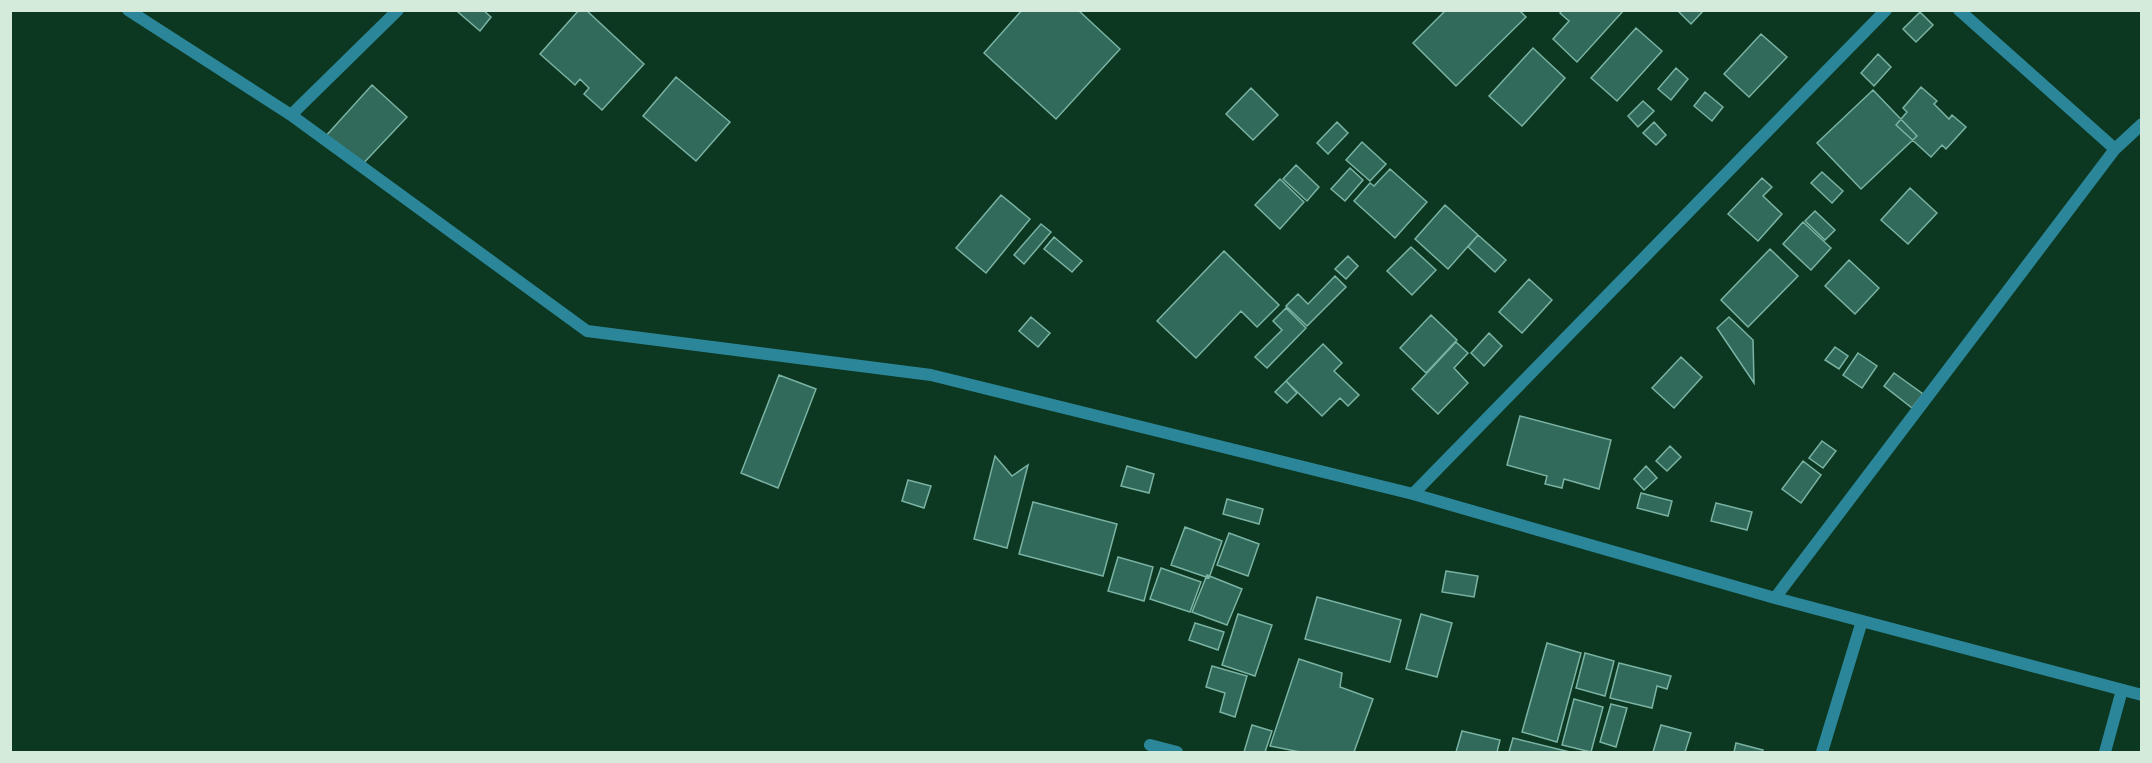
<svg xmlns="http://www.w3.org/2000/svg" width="2152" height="763" font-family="Georgia,serif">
<rect width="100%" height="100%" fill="#0c3720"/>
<path fill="#31695b" stroke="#7ab3a3" stroke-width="1.5" d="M459,10H483L491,17L480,31L458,12Z
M579,10H586L644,64L602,110L584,94L589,88L580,79L575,85L540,54Z
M1022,10H1078L1120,49L1056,119L984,53Z
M1446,10H1519L1526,17L1456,86L1413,43Z
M1562,10H1624L1577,62L1553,39L1569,21L1560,13Z
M1677,10H1704L1691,24Z
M1920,12L1933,25L1916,42L1903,29Z
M1636,28L1662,51L1617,101L1591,78Z
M1761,34L1787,57L1749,97L1724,74Z
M1533,48L1565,78L1522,126L1489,96Z
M1878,54L1891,67L1874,86L1861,73Z
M1676,68L1688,79L1671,100L1658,89Z
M676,77L730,122L696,161L643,116Z
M372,85L407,117L358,169L324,138Z
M1921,87L1937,101L1934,104L1949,119L1952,115L1966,127L1946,149L1942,145L1931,157L1896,125L1907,112L1903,108Z
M1251,88L1278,115L1253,140L1226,114Z
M1873,90L1917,136L1861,189L1817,143Z
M1705,92L1723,107L1712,121L1694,106Z
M1643,101L1654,111L1638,127L1628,116Z
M1337,122L1348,133L1328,154L1317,143Z
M1654,122L1666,135L1656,145L1643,133Z
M1362,142L1386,164L1370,181L1346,160Z
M1296,165L1319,187L1307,201L1283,179Z
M1350,168L1363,180L1345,201L1331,189Z
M1390,169L1427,202L1395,238L1354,201L1370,183L1374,186Z
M1822,172L1843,191L1832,203L1811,183Z
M1762,178L1772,187L1763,196L1782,214L1758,241L1728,214Z
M1280,179L1304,202L1280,229L1255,205Z
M1910,188L1937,213L1908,244L1881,220Z
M1001,195L1030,219L986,273L956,248Z
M1445,205L1478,235L1448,269L1415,239Z
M1815,211L1835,230L1825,240L1805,221Z
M1803,222L1831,248L1811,270L1783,244Z
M1041,224L1051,232L1024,264L1014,255Z
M1478,235L1506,260L1495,272L1468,247Z
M1054,237L1082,261L1072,272L1044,249Z
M1411,247L1436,270L1412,295L1387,271Z
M1770,249L1798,276L1748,327L1721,300Z
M1224,251L1279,305L1257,327L1241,311L1196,358L1157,321Z
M1348,256L1358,266L1346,279L1335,269Z
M1849,260L1879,288L1855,314L1825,286Z
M1335,276L1346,287L1307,326L1286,306L1298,294L1308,304Z
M1529,279L1552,300L1522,333L1499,312Z
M1286,308L1306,328L1267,368L1255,357L1282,330L1273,321Z
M1431,315L1457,340L1426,373L1400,348Z
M1031,317L1050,333L1038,347L1019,331Z
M1729,317L1753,340L1754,383L1717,328Z
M1489,333L1502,346L1484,366L1471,353Z
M1456,342L1468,353L1454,368L1468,383L1438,414L1412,389Z
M1323,344L1342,363L1334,371L1359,395L1348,406L1340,398L1322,416L1286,381Z
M1835,347L1848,356L1839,369L1825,360Z
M1858,353L1877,366L1862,388L1843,375Z
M1681,357L1702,377L1674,408L1652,388Z
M1894,373L1923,394L1912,408L1884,386Z
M779,375L816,389L778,488L741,473Z
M1286,381L1297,393L1287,403L1275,392Z
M1520,416L1611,440L1599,489L1564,479L1562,488L1545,484L1547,476L1507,465Z
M1822,441L1836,451L1823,468L1809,458Z
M1670,446L1681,457L1667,471L1656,461Z
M995,456L1012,476L1028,465L1007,548L974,539Z
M1803,461L1821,475L1801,503L1782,489Z
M1127,466L1154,474L1149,493L1121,486Z
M1646,466L1657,478L1644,490L1634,479Z
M908,480L931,486L924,508L902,501Z
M1641,493L1672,501L1668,516L1637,508Z
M1227,499L1263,509L1259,524L1223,514Z
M1033,502L1117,524L1103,576L1019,554Z
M1716,503L1752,512L1747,530L1711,521Z
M1185,527L1222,541L1209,578L1171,565Z
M1229,533L1259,544L1248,576L1217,565Z
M1118,557L1153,567L1144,601L1108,591Z
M1161,568L1201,582L1190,612L1150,599Z
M1446,571L1478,576L1474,597L1442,592Z
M1207,575L1242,589L1227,625L1192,612Z
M1317,597L1401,620L1390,662L1305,639Z
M1238,614L1272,625L1255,676L1222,665Z
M1421,614L1452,623L1437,677L1406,669Z
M1195,623L1224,632L1218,650L1189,640Z
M1547,643L1581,653L1557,742L1522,732Z
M1585,653L1614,661L1605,696L1576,688Z
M1299,659L1342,673L1340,687L1373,699L1354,752H1300L1270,746Z
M1619,663L1671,676L1667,689L1657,686L1652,708L1610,698Z
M1212,666L1247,676L1235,717L1220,712L1225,693L1206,687Z
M1574,699L1603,707L1591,752L1562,745Z
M1611,704L1627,708L1616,747L1600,742Z
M1252,725L1272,731L1265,752H1244Z
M1661,725L1691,733L1685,752H1653Z
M1462,731L1500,740L1497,752H1456Z
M1513,738L1570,752H1509Z
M1736,743L1763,750L1762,752H1734Z"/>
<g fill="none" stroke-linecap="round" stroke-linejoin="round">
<path stroke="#2c8699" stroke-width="12" d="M2105,752L2122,690"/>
<path stroke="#2c8699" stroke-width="12" d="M128,10L291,115L587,331L931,375L1413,494L1775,598L2142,695
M1959,10L2115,149
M291,115L398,10
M1413,494L1886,10
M1775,598L2115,149L2142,124
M1150,745L1177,752
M1822,752L1862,621"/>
</g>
<rect width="2152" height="763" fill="none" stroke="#d4ebdb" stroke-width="24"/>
</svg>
